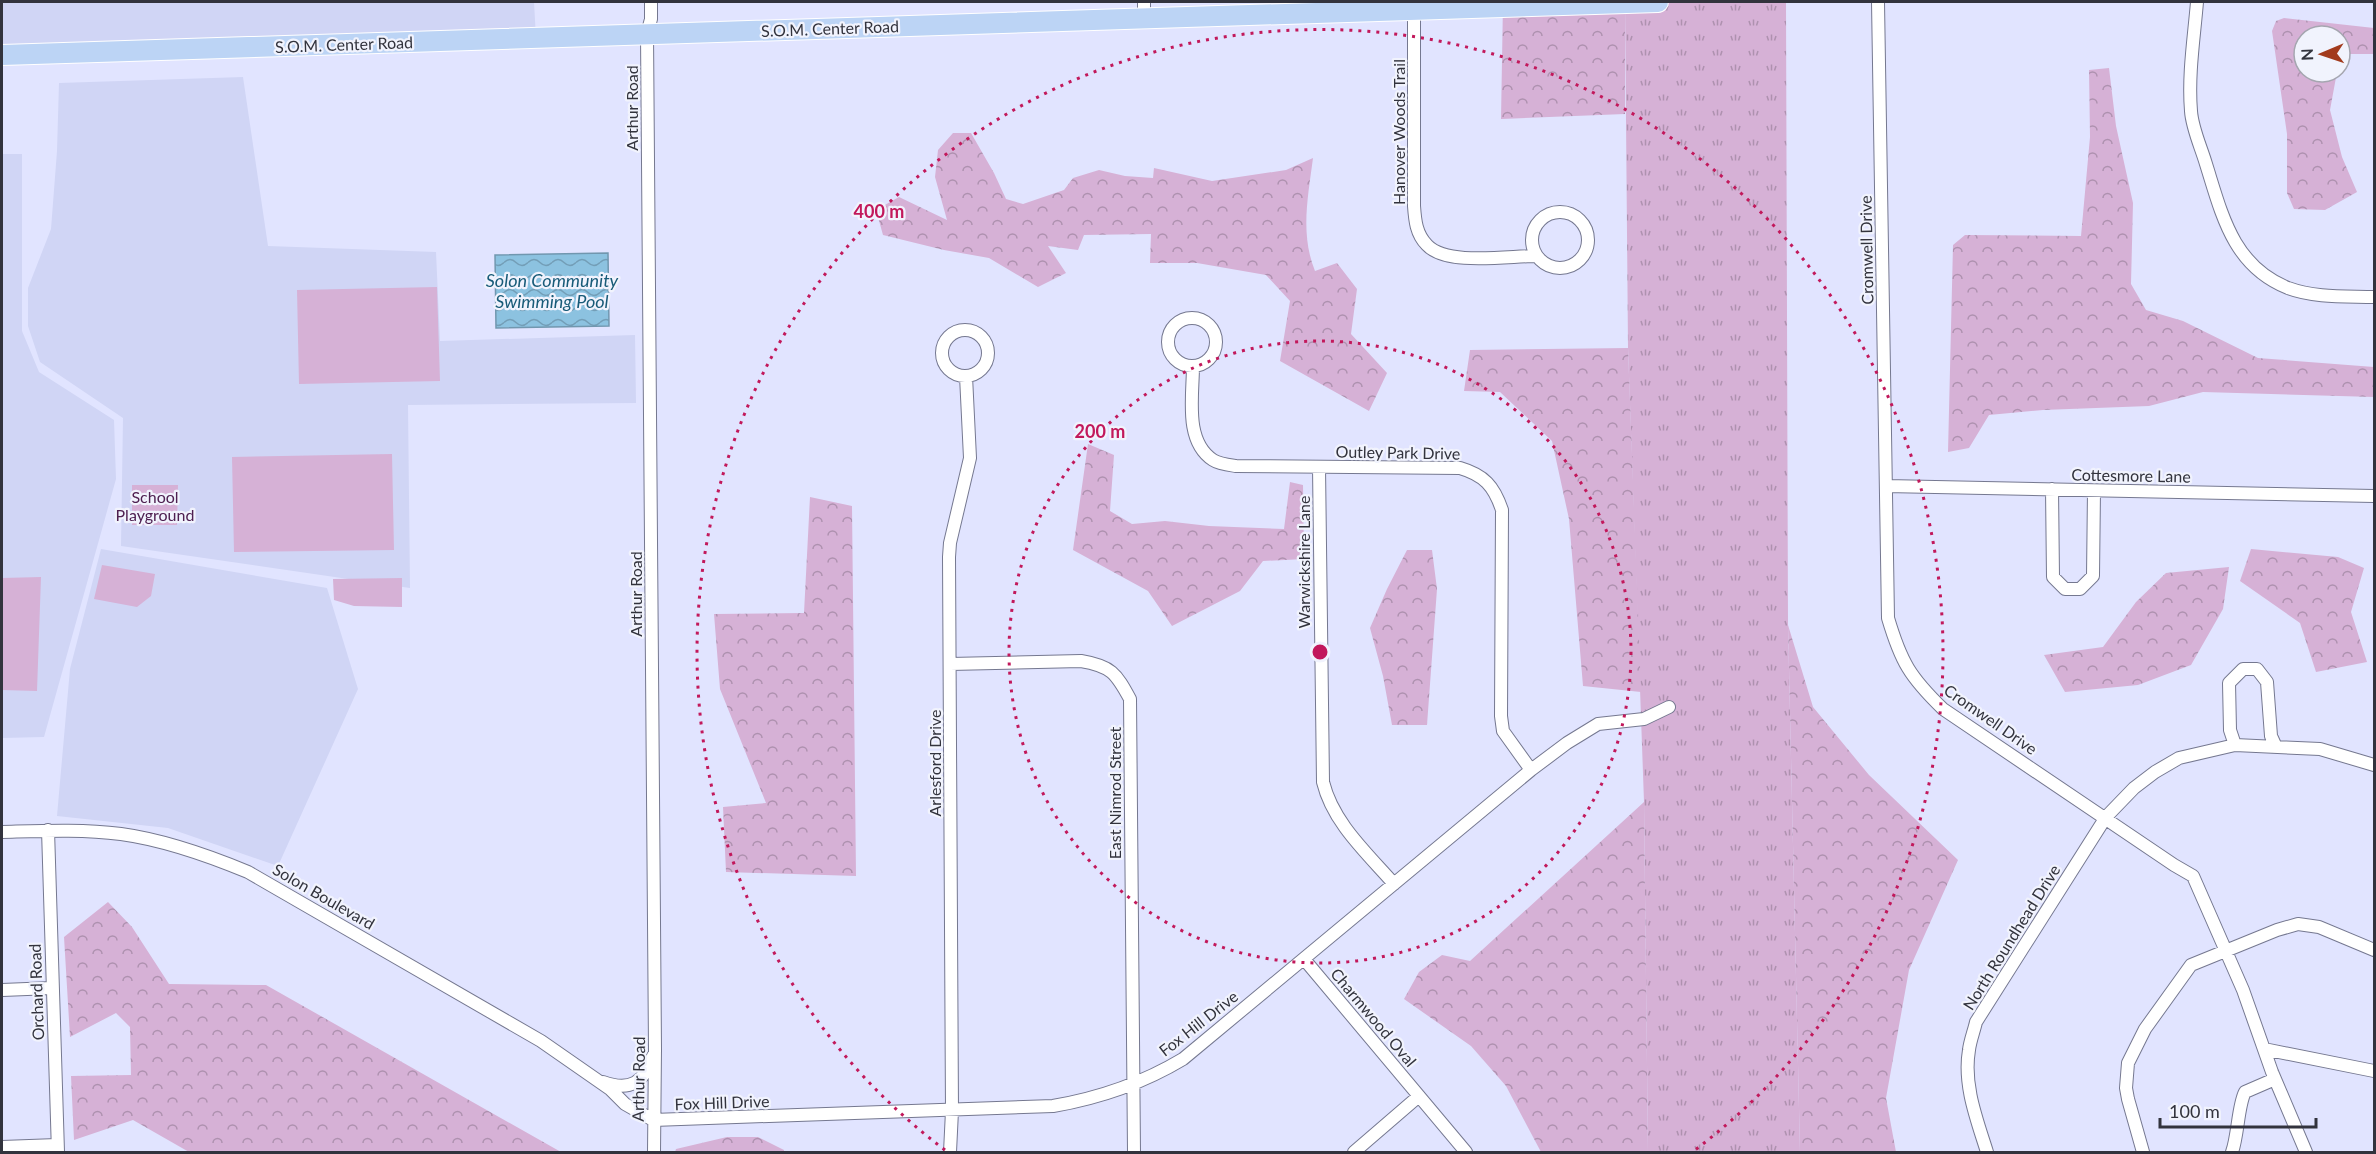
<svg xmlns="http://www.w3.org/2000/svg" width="2376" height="1154" font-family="Lato,sans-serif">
<defs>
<pattern id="grass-tufts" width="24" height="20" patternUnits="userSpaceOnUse" patternTransform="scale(1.5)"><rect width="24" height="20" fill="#d6b1d6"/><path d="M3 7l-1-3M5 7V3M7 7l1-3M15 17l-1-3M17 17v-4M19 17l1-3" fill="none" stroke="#ae91af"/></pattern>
<pattern id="forest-crowns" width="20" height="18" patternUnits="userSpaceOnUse" patternTransform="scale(1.5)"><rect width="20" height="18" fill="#d6b1d6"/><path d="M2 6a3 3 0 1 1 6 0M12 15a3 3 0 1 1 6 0" fill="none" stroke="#ae91af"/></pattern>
<pattern id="water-waves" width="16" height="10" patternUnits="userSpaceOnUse" patternTransform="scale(1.5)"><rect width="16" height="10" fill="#8cc2e0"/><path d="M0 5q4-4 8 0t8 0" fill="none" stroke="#739eb7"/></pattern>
</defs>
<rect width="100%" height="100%" fill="#e1e4ff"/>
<path fill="#d0d5f5" d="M2,2H534L536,38L2,55Z
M243,77L268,246L436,252L440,341L635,335L636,403L408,405L410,588L121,546L123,418L40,362L28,326V288L51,229L57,151L59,83Z
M2,154H22V331L39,372L114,420L116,479L44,737L2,738Z
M101,549L327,588L358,689L278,866L168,828L57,816L70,669Z"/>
<path fill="url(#grass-tufts)" d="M1625,2H1786L1788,625L1800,1152H1648L1644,802L1628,348Z"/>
<path fill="url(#forest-crowns)" d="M1503,2H1625V114L1501,119Z
M2284,18L2374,28V54H2349L2340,65V36H2304V72H2337L2330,110L2342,157L2357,192L2325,210L2294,209L2287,193V134L2272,31L2276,21Z
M2109,68L2116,126L2133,203L2131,284L2146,310L2183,321L2258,358L2374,367V397L2203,392L2149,406L2043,410L1989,415L1969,448L1948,452L1953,245L1965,235L2081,236L2090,137L2089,70Z
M953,133H971L994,173L1006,199L1023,204L1064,190L1073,178L1099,170L1125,176L1153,178L1154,168L1212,181L1286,170L1313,158C1308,197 1300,234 1315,271L1337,263L1357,289L1351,334L1387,373L1369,411L1280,361L1290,301L1266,275L1197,263H1150L1151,234L1084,235L1078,250L1048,246L1066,273L1038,287L989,258L944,250L883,235L876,210L899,197L947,220L935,177L938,150Z
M1628,348L1641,692L1583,686L1569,519L1552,441L1500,392L1464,391L1470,350Z
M1088,444L1114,455L1110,511L1132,524L1165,521L1209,526L1284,529L1290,482L1303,485L1304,559L1263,561L1240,591L1172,626L1148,591L1073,550Z
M810,497L852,506L856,876L726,872L723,807L766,803L720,689L714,614L804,613Z
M2251,549L2338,557L2364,568L2351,612L2367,662L2316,672L2300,623L2240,581Z
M1407,550H1432L1437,589L1427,725H1392L1383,676L1370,628L1387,589Z
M2229,567L2223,609L2191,665L2138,685L2065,692L2044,655L2103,647L2136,602L2166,573Z
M1788,625L1813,707L1869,775L1958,860L1909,970L1886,1098L1896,1152H1800Z
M1644,802L1648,1152H1541L1506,1086L1471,1046L1404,999L1419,972L1442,955L1470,961Z
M108,902L132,927L169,984L266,985L561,1152H189L133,1120L74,1140L71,1076L131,1075L130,1027L116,1013L70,1037L64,937Z
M727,1137H758L784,1150V1152H675L676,1149Z"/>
<path fill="#d6b1d6" d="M437,287L440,381L299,384L297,290Z
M392,454L394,550L234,552L232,457Z
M132,485H178L177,525H132Z
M102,565L155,574L151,596L137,607L94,599Z
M41,577L37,691L2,690V578Z
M402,578V607L354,606L334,600L333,579Z"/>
<path fill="url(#water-waves)" stroke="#7197af" stroke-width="1.5" d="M608,253L609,326L496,328L495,255Z"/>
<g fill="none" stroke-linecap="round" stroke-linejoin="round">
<g stroke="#757890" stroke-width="14">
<path id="street" d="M651,2V19L647,34L655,1049L654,1152
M1878,2L1888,618C1901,662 1910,677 1943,709L2174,865L2193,876L2243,990L2272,1072L2306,1152
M2197,2C2194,38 2188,75 2191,111C2192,128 2201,147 2206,164C2222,215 2233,266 2288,288C2315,298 2346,296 2374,297
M1414,11V206C1415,220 1416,234 1427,245C1446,266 1508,256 1536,256
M1144,19V2
M1532 240a28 28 0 1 1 56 0a28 28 0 1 1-56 0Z
M1168 342a24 24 0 1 1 48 0a24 24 0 1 1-48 0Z
M942 353a23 23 0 1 1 46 0a23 23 0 1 1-46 0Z
M1193,366C1193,396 1184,441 1213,460C1219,464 1229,465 1236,466L1460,468C1484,475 1494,486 1502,510L1501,716L1503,731L1531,770
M1319,467L1323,782C1333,823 1367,853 1394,884
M1886,486L2374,496
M2052,489L2053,577L2065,589H2080L2093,576L2094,491
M950,664L1081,661C1111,666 1116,673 1130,699L1134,1152
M2235,745L2230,730L2229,683L2243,669H2257L2267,682L2271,736L2276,747
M48,830L58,1152
M2,832C41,831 81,829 121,834C165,840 207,855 248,872L541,1041L610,1089L625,1104L653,1120
M1304,959L1466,1152
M2,990L52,988
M2264,1049L2374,1071
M603,1082C631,1092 644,1082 653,1056
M653,1120L1053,1106C1100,1098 1143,1083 1183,1059L1531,770L1567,743L1598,724L1644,719L1669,707
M2,1147L57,1145
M950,1152L952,1111L949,557L950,543L970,458L966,376
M1354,1152L1419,1096
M1987,1152C1977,1120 1963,1085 1969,1050C1970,1041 1974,1031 1976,1022L2106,817L2134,788L2155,772L2179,758L2235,745L2320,749L2374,765
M2143,1152L2128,1099L2126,1088L2128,1063L2145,1029L2191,965L2277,930L2298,924L2319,927L2374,950
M2232,1152C2238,1136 2238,1105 2245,1092L2275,1079"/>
</g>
<g stroke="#fff" stroke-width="22">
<path id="primary" d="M2,55L1658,2"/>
</g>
<use href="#street" stroke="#fff" stroke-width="12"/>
<use href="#primary" stroke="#bcd4f5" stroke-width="20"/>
</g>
<g fill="none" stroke="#c2185b" stroke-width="3" stroke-dasharray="3 6">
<circle cx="1320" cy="652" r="311"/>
<path d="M945 1150A623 623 0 1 1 1695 1150"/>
</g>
<g text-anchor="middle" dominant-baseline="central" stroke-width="4.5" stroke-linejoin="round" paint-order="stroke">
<g font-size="16" fill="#32333d" stroke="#f1f3fd">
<text transform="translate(830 28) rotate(-2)">S.O.M. Center Road</text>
<text transform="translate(344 44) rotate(-2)">S.O.M. Center Road</text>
<text transform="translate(631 108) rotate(-90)">Arthur Road</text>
<text transform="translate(1398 132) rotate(-90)">Hanover Woods Trail</text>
<text transform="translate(1866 250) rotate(-91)">Cromwell Drive</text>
<text transform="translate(1398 452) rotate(1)">Outley Park Drive</text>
<text transform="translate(2131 475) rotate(1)">Cottesmore Lane</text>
<text transform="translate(1303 562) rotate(-90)">Warwickshire Lane</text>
<text transform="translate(635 594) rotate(-90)">Arthur Road</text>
<text transform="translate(1991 719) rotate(35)">Cromwell Drive</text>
<text transform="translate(934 763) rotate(-90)">Arlesford Drive</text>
<text transform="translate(1114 793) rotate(-90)">East Nimrod Street</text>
<text transform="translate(324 896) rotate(30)">Solon Boulevard</text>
<text transform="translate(2011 937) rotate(-58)">North Roundhead Drive</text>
<text transform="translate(36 992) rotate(-92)">Orchard Road</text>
<text transform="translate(1374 1017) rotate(50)">Charmwood Oval</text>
<text transform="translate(1198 1023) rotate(-38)">Fox Hill Drive</text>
<text transform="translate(638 1079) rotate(-89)">Arthur Road</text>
<text transform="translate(722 1102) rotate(-2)">Fox Hill Drive</text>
</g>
<g font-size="16" fill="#4f2051" stroke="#f1f3fd">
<text x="155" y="496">School<tspan x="155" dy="18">Playground</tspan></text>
</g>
<g font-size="18" font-style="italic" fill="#185b78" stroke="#f1f3fd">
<text x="552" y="280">Solon Community<tspan x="552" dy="21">Swimming Pool</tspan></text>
</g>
</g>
<circle cx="1320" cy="652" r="9" fill="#c2185b" stroke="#f1f3fd" stroke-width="3"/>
<g font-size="18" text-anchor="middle" font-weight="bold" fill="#c2185b" stroke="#f1f3fd" stroke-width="4.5" stroke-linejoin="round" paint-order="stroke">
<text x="879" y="218">400 m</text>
<text x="1100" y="438">200 m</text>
</g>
<rect width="2376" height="1154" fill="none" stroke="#32333d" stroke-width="6"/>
<g transform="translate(2322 54) rotate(268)"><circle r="28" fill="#f1f3fd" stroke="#a5a6b0" stroke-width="1.5"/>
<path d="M0-4.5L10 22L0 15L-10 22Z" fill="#a23a1d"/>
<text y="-9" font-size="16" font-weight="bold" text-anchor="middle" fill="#32333d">N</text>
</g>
<path d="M2160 1118v9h156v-9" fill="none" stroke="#32333d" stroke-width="3"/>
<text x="2169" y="1118" font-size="18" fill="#32333d" stroke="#f1f3fd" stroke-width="4.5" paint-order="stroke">100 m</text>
</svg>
